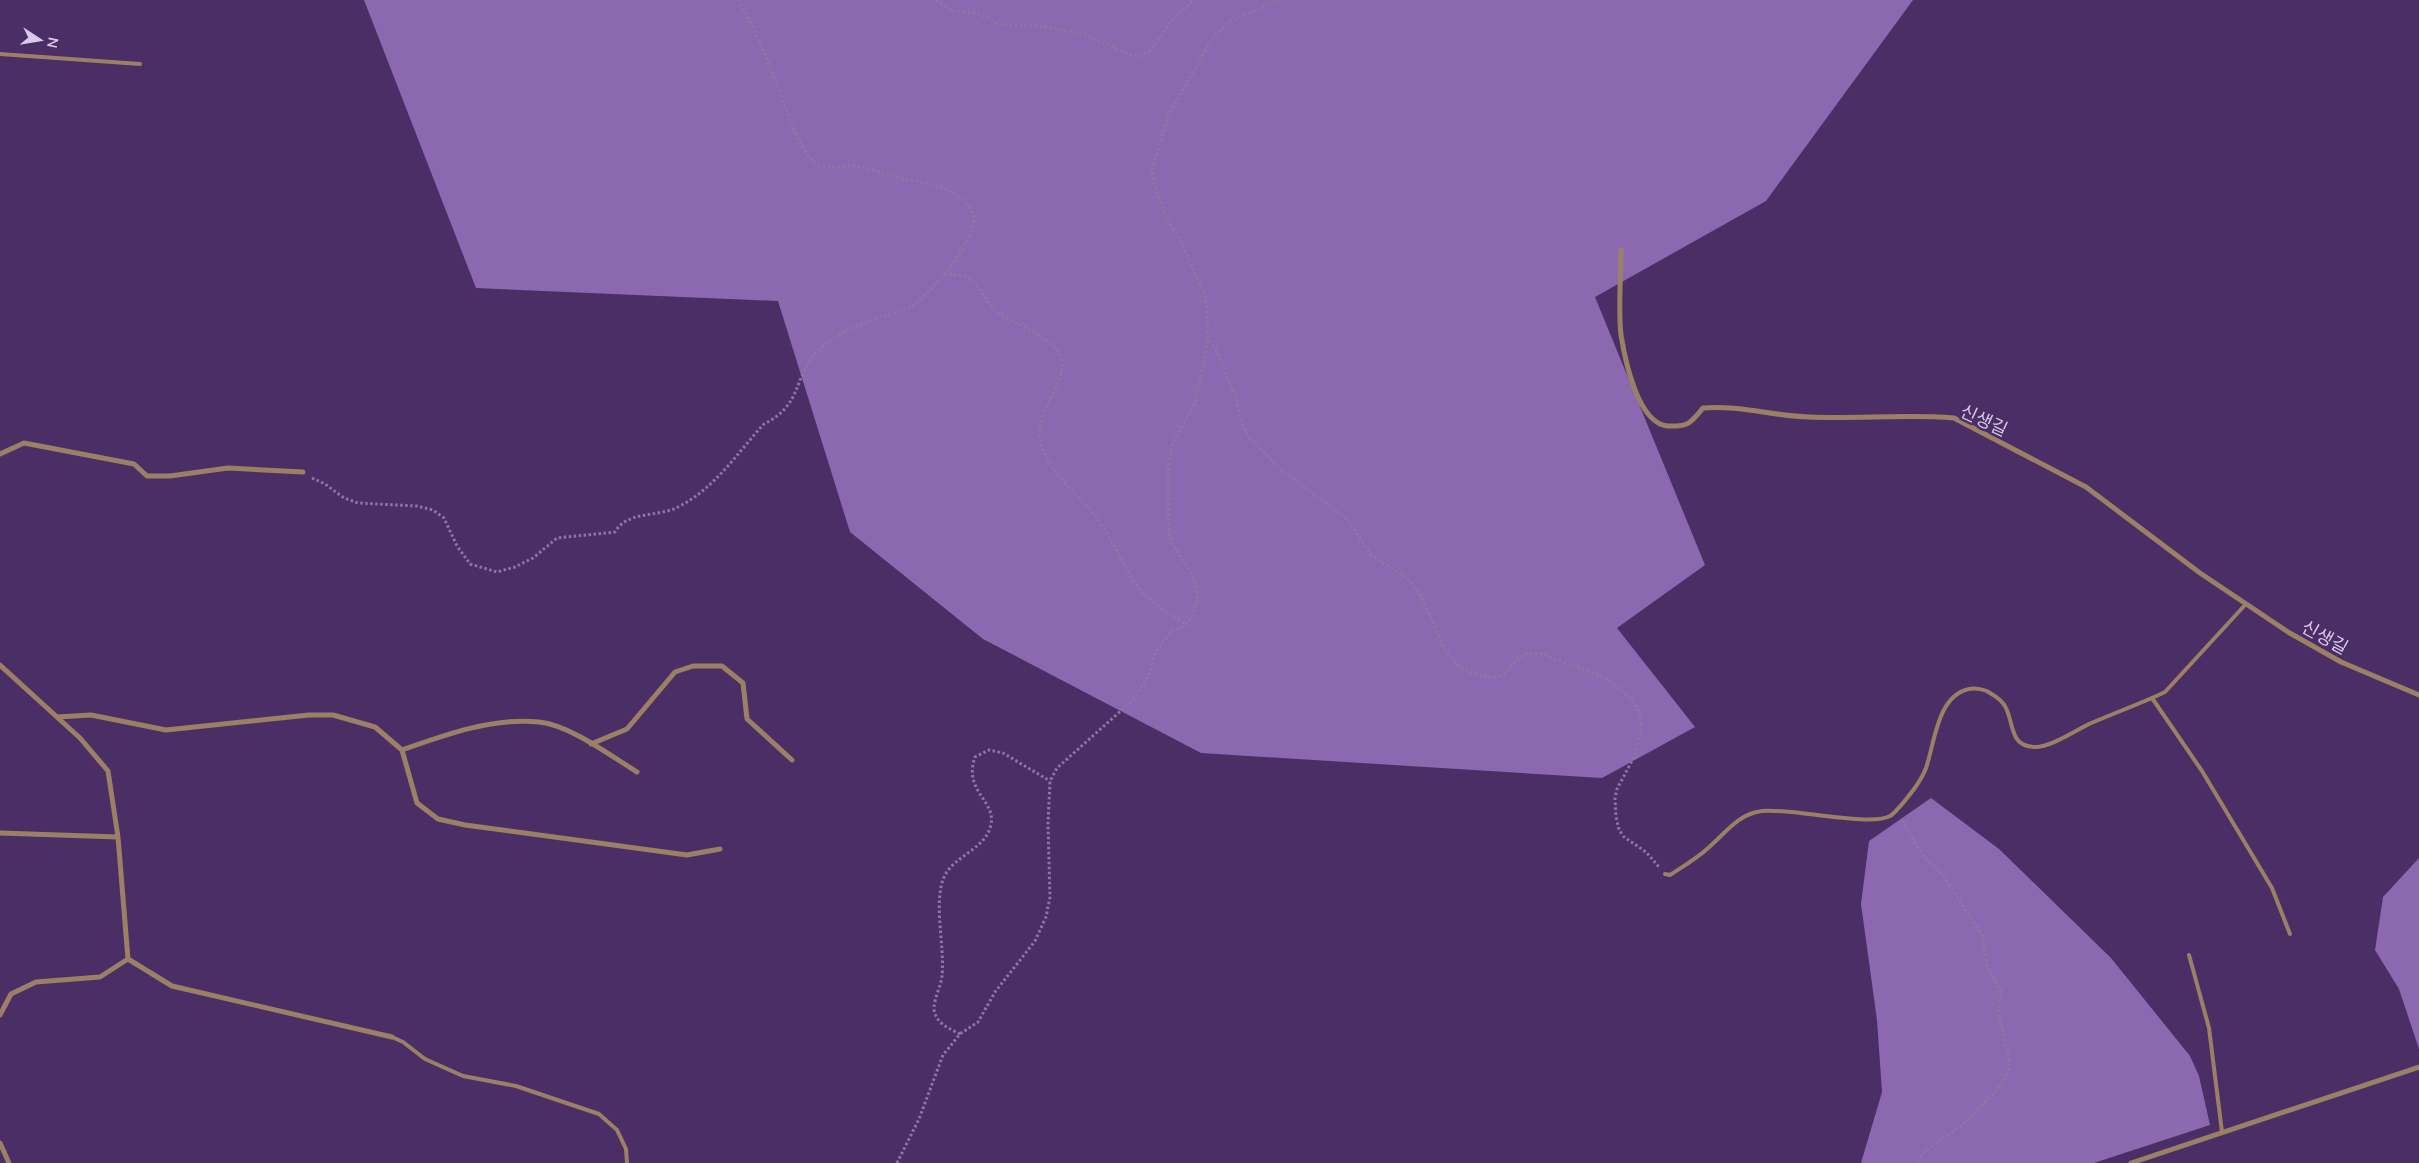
<svg xmlns="http://www.w3.org/2000/svg" width="2419" height="1163" font-family="Mulish,'Noto Sans KR',sans-serif">
<rect width="100%" height="100%" fill="#4b2e66"/>
<path fill="#8c68b1" d="M364,0H1913L1766,201L1595,297L1705,565L1617,628L1695,727L1602,778L1201,753L983,639L850,532L778,301L476,288Z
M1931,798L1999,849L2111,958L2190,1056L2199,1076L2210,1125L2094,1163H1861L1882,1092L1877,1020L1861,904L1869,841Z
M2419,858V1049L2399,989L2375,950L2383,897Z"/>
<g fill="none" stroke-linecap="round" stroke-linejoin="round">
<path stroke="#8d76a3" stroke-width="3" stroke-dasharray="2.5 2.5" stroke-linecap="butt" d="M936,0L952,11L977,13L1001,25L1040,26L1084,34L1130,55L1141,56L1151,50L1171,21L1194,0
M944,274C949,275 958,274 963,276C978,282 984,298 994,309C1010,325 1066,338 1062,369C1059,388 1034,421 1040,441C1050,476 1080,494 1100,522C1116,545 1125,572 1143,593C1154,605 1173,616 1186,624
M1209,341L1217,351L1237,401L1240,418L1248,436L1279,468L1347,519L1371,555L1406,577L1419,592L1445,650L1457,665L1472,673L1488,678L1503,675L1519,658L1528,653L1542,654L1608,679L1632,700L1640,713L1642,728L1634,757L1617,789L1615,798L1616,817L1619,830L1624,837L1646,852L1659,867
M312,478L325,484L344,498L358,503L417,506L433,510L444,518L457,546L470,564L497,572L515,567L533,558L557,538L615,532C627,511 656,517 676,508C714,490 737,453 764,424C804,404 792,377 818,351C837,332 860,324 884,316C892,313 903,311 910,307C928,297 974,242 974,221C974,212 965,201 958,196C939,183 915,182 893,176C880,173 867,167 853,166C839,166 825,171 813,161C798,150 779,88 771,69C761,45 751,22 739,0
M1902,820L1923,856L1943,875L1983,937L1987,966L2001,992L1998,1011L2010,1063L2006,1077L1992,1095L1967,1121L1924,1152L1916,1163
M960,1034C950,1029 935,1023 934,1009C934,998 941,986 942,976C945,946 933,903 944,877C954,855 987,849 991,824C996,801 963,791 975,757L989,750L1003,753L1050,781
M897,1163L919,1119L943,1055L960,1034L978,1022L995,992L1035,941L1046,917L1050,897L1048,824L1050,781L1057,768L1133,700L1149,675L1154,656L1163,641L1173,631L1187,624L1194,612L1197,603V589L1192,574L1171,542L1169,534L1168,471L1172,445L1196,401L1208,341L1206,298L1180,239L1167,219L1156,190L1152,170L1168,116L1213,37L1229,22L1278,0"/>
<path stroke="#9b8065" stroke-width="4" d="M0,54L140,64
M2152,698L2202,771L2272,888L2290,934
M1665,874L1670,875C1682,867 1696,859 1707,849C1725,834 1737,814 1762,811C1791,808 1870,827 1890,816C1895,813 1899,807 1903,803C1912,792 1921,781 1926,768C1935,742 1937,696 1969,689C1975,688 1985,689 1990,693C1997,697 2003,701 2006,708C2014,725 2010,746 2034,747C2049,748 2075,731 2089,724C2110,715 2131,707 2152,698L2165,692L2245,605
M2189,955L2209,1028L2222,1132
M392,1037L403,1042L425,1059L463,1076L516,1086L599,1114L617,1130L626,1149L627,1163"/>
<path stroke="#9b8065" stroke-width="5" d="M1621,250C1621,276 1618,310 1621,335C1625,360 1638,424 1668,426C1688,427 1691,423 1703,408C1739,405 1773,416 1809,417C1857,419 1906,414 1954,418L2086,487L2200,573L2288,632L2341,662L2419,695
M0,454L24,443L134,464L147,476H170L228,468L303,472
M0,665L80,738L108,771L118,837L128,959
M57,717L91,715L166,730L309,715H333L375,727L402,750L417,803L438,819L465,825L687,855L720,849
M591,744L627,729L675,672L693,666H722L743,683L747,719L792,760
M402,750C444,735 494,717 539,722C570,725 611,756 637,772
M0,833L118,837
M0,1015L11,994L36,982L100,977L128,959L172,986L392,1037
M0,1143L9,1163
M2131,1163L2419,1067"/>
</g>
<g text-anchor="middle" dominant-baseline="central" stroke-width="5" stroke-linejoin="round" paint-order="stroke">
<g font-size="18" fill="#d9caeb" stroke="#4b2e66">
<text transform="translate(1984 420) rotate(25)">신생길</text>
<text transform="translate(2325 637) rotate(29)">신생길</text>
</g>
</g>
<g transform="translate(40 40) rotate(102)" stroke="#4b2e66" stroke-width="4" paint-order="stroke">
<path d="M0-4L9 19L0 12L-9 19Z" fill="#d9caeb"/>
<text y="-8" font-size="14" font-weight="bold" text-anchor="middle" fill="#d9caeb">N</text>
</g>
</svg>
